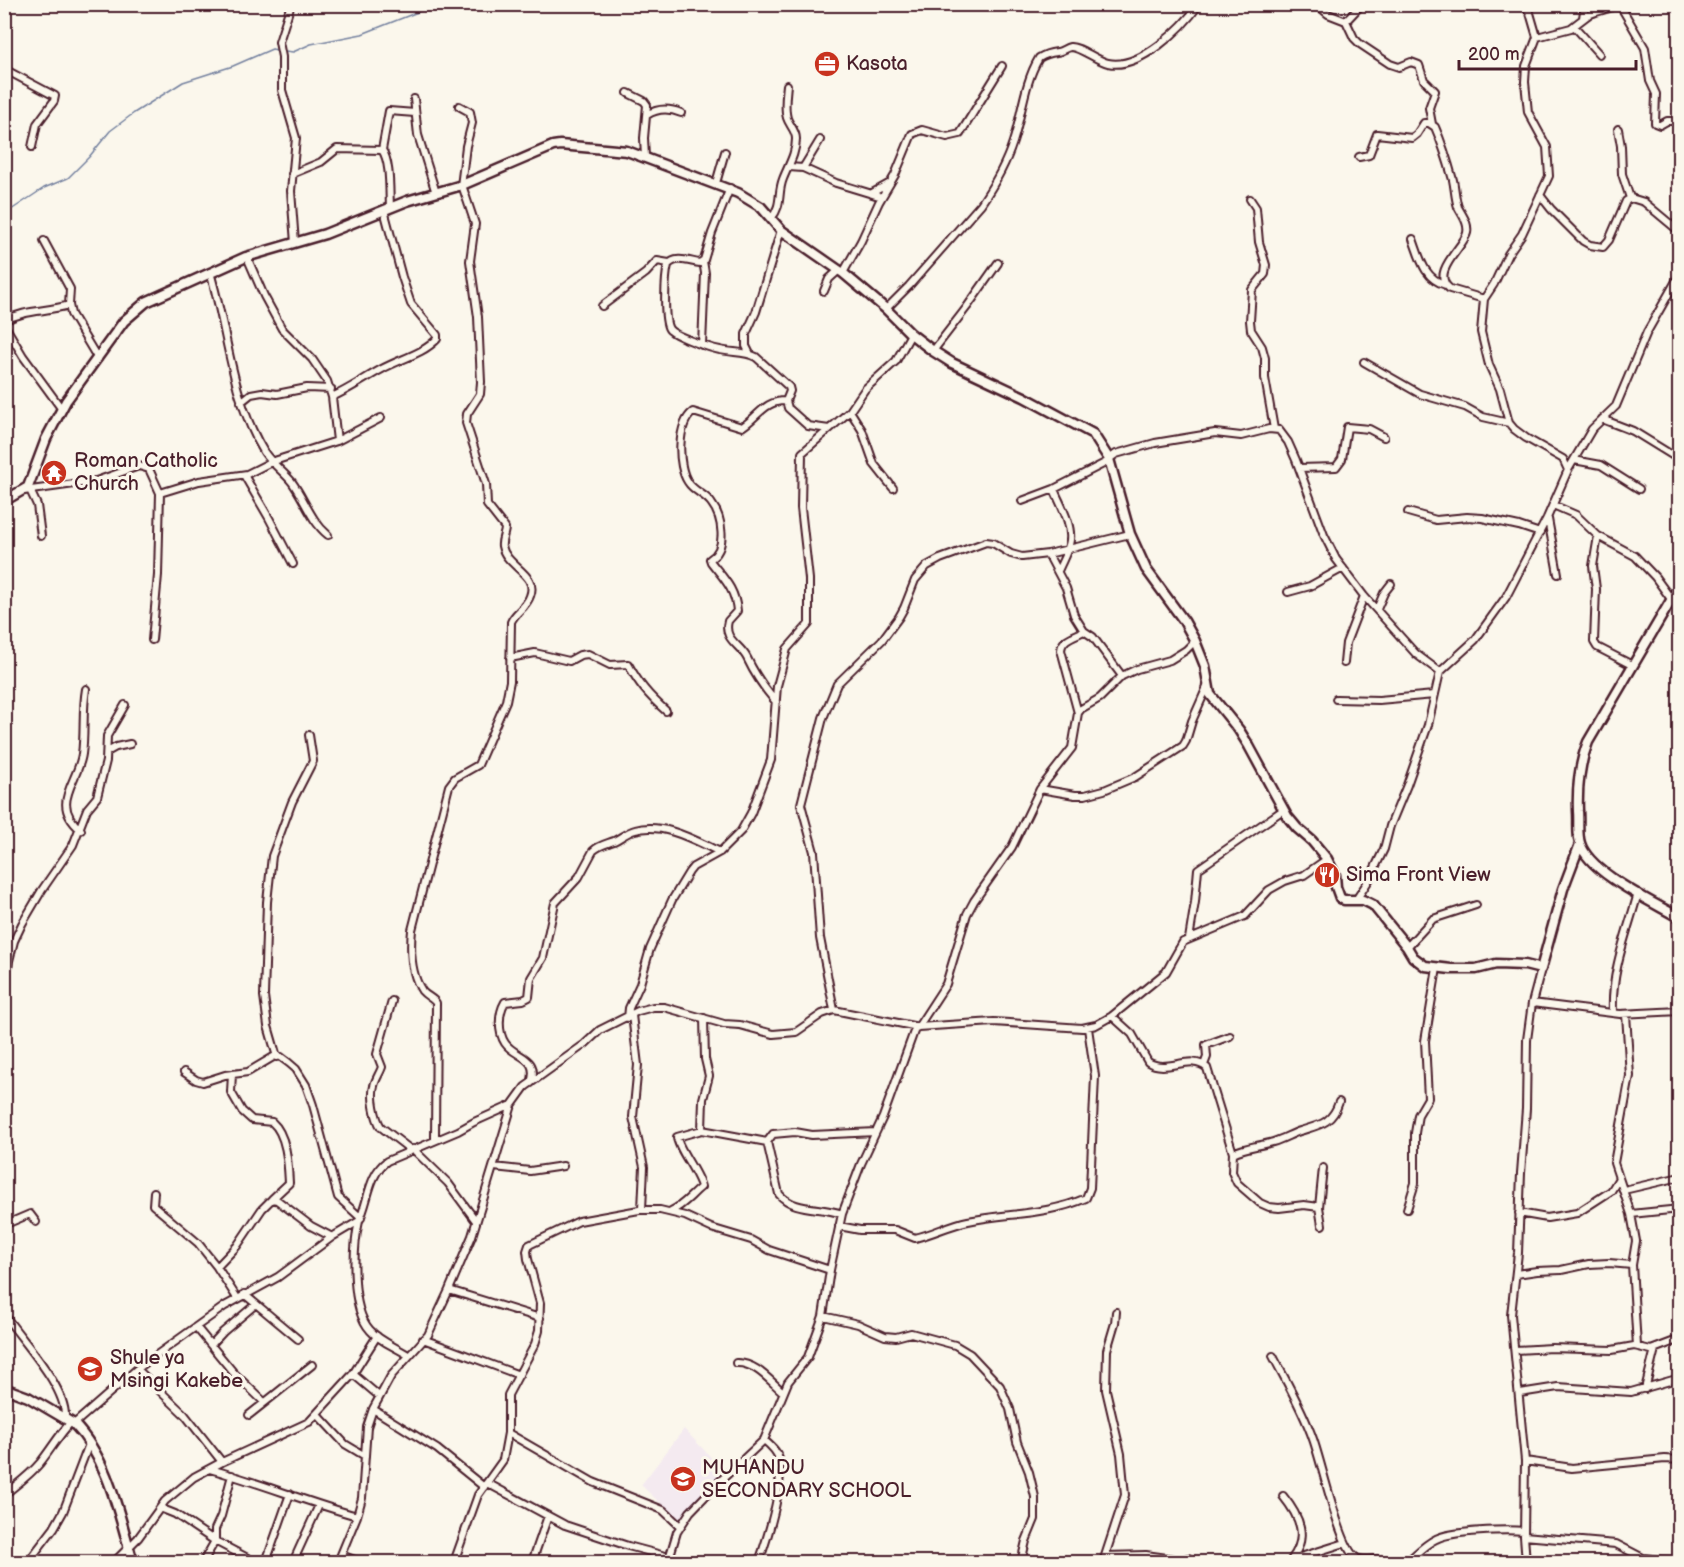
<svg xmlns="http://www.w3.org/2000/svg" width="1684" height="1567" font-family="'Balsamiq Sans',sans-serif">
<rect width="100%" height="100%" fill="#fbf7ec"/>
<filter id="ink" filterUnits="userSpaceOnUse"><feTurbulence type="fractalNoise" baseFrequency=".0167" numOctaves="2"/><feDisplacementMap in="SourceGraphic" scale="12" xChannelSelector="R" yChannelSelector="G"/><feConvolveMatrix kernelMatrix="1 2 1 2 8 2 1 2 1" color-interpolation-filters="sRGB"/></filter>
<g filter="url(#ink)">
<path fill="#f4eaf0" d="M684,1429L726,1473L680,1522L641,1485Z"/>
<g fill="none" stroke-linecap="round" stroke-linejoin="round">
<path stroke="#74819f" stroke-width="1.5" d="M285,51L293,52L311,44L362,34L438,4
M4,221L11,210L44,188L68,178L89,157L110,131L134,113L183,82L233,66L272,49L277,50"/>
<g stroke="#4a1f2b" stroke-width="10">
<path id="street" d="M291,4L279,42L282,57V90L296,138L291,191L295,243
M1316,4L1328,14L1346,21L1354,38L1360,44L1390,64L1399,67L1411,62L1419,65L1424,80L1435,91L1429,108L1432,124
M1524,4L1530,13L1537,37L1526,66L1525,82L1528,112L1547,147L1549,176L1522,234L1508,254L1494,284L1484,299L1481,332L1489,365L1500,389L1509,423L1514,429L1526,438L1563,459L1568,470
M1583,18L1585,4
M1346,21L1362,4
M1574,26L1599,54
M1537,37L1571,28L1588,15L1596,12L1613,7H1621L1645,48L1650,81L1656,94L1655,123L1660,125L1667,121H1680
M4,69L55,96L54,101L37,124L32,147
M628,93L644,101L647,105L644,138L645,157
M414,99L418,135L436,193
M459,106L470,112L472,123L466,146L461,186
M647,115C658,108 669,108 681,113
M1618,129L1621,146L1622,174L1630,198
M382,150L389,111L415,113
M1359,157L1369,155L1377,134L1412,138L1417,134L1424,123H1429L1435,127C1442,143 1448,162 1453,180C1455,189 1455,198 1458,207C1462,215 1469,223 1467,233C1464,247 1429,273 1450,289L1484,299
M789,167L803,168L836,183L882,197
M803,168L820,140
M292,174L321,162L337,149L382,150C391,162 389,192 390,207
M716,183L725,152
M730,188L712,233L704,260L700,263C690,262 676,255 668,265C665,277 663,319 669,329C674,336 710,348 720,350C733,353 745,351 756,357L789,387L790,391L786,401L788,408L808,426L829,429
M872,193L890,183
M1540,195L1551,209L1583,241L1590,245L1603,247L1609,240L1626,201L1631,198L1644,202L1680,232
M1250,199L1256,208L1259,242L1266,265L1265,274L1252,290L1250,321L1251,330L1262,347L1265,358V378L1274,429
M771,219C783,204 777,194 783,179C788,166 796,154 796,139C796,130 789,125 787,118C784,108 786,95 787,85
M1413,239C1420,258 1424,279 1446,285
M44,241L70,289L69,305L71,314L98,359
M247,257L264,296L282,329L312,359L327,381L332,397L337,441
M210,272C228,332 231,398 264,452C272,464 283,471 292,482C305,500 311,521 328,535
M843,273L861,241L879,202L895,175L912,134L922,130L947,137L960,134L1002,66
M824,291L829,279L839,270
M602,306L646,273L657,261L669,263
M886,309L909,286L981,204C994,185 1006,164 1013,142C1022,115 1024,83 1039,58C1045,54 1049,53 1057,52C1061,52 1065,48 1070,47C1079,46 1097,61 1108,63C1139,70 1183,28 1199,4
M4,321C25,309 47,312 69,305
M4,324L23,356L61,408
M702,345L705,273L703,261
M933,351L967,307L998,263
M750,354L746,346V334L756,312L781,230
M1364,362L1420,394L1465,407L1483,417L1509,423
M332,397C350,389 365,378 382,369C400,359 423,354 437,339V335L411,304L402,277L384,210
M241,402L251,394L262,392L277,394L307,388L331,389
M850,411L862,430L874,464L893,488
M1602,419L1633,431L1680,460
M1109,459L1116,454L1155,443L1215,433L1241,436L1269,429L1279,430L1288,442L1296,460L1324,535L1336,559L1364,596L1416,654L1440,672
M1574,460L1601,465L1639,489
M1299,468L1336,467L1342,459L1347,427L1369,429L1384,437
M244,475L269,518L293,564
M1054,489C1060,504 1072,523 1070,540C1069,550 1062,561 1058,571
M30,490L37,505L41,536
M24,491L96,481L139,466L149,469L160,493L158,575L152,640
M160,493L199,481L247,474L271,462L337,441L381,418
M1022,501L1054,489L1109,461
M1553,505L1576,515L1598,536L1635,556L1655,577L1671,599
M1408,512L1436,520L1467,517L1482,518L1519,526L1540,533
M1548,519L1558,574
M1598,536L1593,566L1596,589L1594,642L1597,647L1632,665
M1048,554L1066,588L1074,615L1084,631L1093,637L1122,676
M1288,592L1310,586L1343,568
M1377,609L1384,593L1391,584
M510,658L535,653L569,661L580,655L588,654L610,665L628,664C639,684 648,695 666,711
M1344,663L1346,643L1364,596
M1336,699L1379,700L1434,695
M776,702C763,687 755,675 747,658C740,644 723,640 728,621L737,611C735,588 723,578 711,562L710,559C728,549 722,517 712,504C706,494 694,492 688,482C677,466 677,424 693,412L742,427C758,417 765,400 786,401
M1078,713L1061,650C1062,638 1075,636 1084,631
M107,752L116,747L130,744
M1040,789L1075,795H1085L1104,790L1135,777L1183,746L1186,741L1192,721L1207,687
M81,830C49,803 78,783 82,754C85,733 82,711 86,689
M1356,900L1369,880L1384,849L1390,826L1407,785L1428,725L1440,672L1475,640L1506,597L1547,518L1568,470L1592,429L1616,406L1647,332L1680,274
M1189,939L1195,902L1198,869L1283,810
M1407,947L1433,919L1476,905
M392,1001L377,1054L382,1067C380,1073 375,1080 374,1086C371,1096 375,1118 381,1127L411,1150
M1532,1003L1620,1014L1680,1011
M4,1004L9,961L14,941L22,924L42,890L73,845L87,809L97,797L106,761L107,736L125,705
M834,1010L820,938L814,852L801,804L823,718L837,684L882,640L899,617L904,608L915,580L927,566L940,559L986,542L993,543L1011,554L1022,557L1048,554L1130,534
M1613,1012C1611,970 1627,934 1638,893
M1626,1014L1630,1076L1614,1163L1631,1214L1636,1241L1632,1265L1637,1346
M632,1015L638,1065L633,1117L644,1167L642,1209
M1112,1016L1132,1034L1148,1062C1167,1074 1191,1053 1207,1068L1233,1153L1232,1172L1237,1183L1260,1203L1269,1207L1279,1208L1304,1205L1319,1207
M628,1018L629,1008L640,984L650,949L672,900L689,872L693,867L720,852L741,831L751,813L771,760L777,686L787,649L809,624V579L801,508L802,453L850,411L865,389L896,361L911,334
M918,1027L946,984L967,914L974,901L1012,847L1040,789L1072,748L1078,713L1081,709L1100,698L1122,676L1137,669L1170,660L1186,650L1195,641
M277,1057L268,1026L264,996L267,902L272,856L292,802L313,761L309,735
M1204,1065L1207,1057L1206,1045L1230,1036
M184,1072L196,1080L203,1082L225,1075L248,1072L275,1056L281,1057L289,1063L296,1069L306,1085L313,1105L338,1197L361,1218
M232,1074L231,1092L242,1111L252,1120L272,1122C287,1135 288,1164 289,1183L272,1199
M531,1083C540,1056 515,1058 505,1043C498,1032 498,1014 505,1002L523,1000L529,997L531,978L543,958L555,903L579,877L593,851C599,845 606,844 614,841C621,838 627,832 635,830C664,822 694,840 720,852
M702,1130L703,1099L709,1076L705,1059L704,1018
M435,1139L436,1003C433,998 426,996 422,991C410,973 410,950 412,930L449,786L455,778L478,765L506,701L510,681L511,622C515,612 526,608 530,596C539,574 506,567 502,546C501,540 505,534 505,528L487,505L486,484L466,423L467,414L480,394L481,382L478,317L470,261L475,224L462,185
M767,1142L773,1134L795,1132L812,1135L876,1132
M413,1149L448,1183L476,1221
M1233,1153C1245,1147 1260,1146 1273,1142C1283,1139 1291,1134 1300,1131C1319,1125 1332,1124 1339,1102
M494,1167L530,1171L563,1166
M1624,1190L1680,1177
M154,1192L153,1205L198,1243L217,1267L237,1298
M1407,1209L1415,1183V1133L1418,1115L1428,1098L1425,1041L1437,968
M671,1211C684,1205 690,1196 701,1187C698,1173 677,1147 677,1137L702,1130L767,1142L779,1194C794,1212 822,1206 842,1214
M1519,1213L1547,1218L1577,1213L1611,1191L1619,1178
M1631,1214L1680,1209
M359,1221C353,1248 350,1308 370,1330C379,1341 396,1347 408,1355
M4,1225L30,1214L36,1222
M1322,1225L1319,1207L1323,1168
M839,1226L860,1230H895L915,1238C933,1234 949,1225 968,1221C1008,1213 1048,1215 1086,1198L1090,1188L1095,1076L1088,1028
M217,1267L237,1246L262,1209L272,1199L277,1200L311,1226L332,1237
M1516,1274L1537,1271L1561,1270L1589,1264L1609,1263L1632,1265
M449,1290L540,1318
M244,1294L298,1339
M4,1314C22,1341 67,1387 65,1418
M823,1316L858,1324L885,1336L896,1337L911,1333L955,1345L970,1354L1000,1386L1010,1409L1017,1442L1029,1472L1035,1497V1519L1026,1541L1021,1562
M196,1327L233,1372L264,1402
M423,1339L519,1375
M211,1345L223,1332L256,1304
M1515,1350L1552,1348L1612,1350L1634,1346L1651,1350L1680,1339
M1273,1356C1287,1383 1303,1410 1313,1439C1322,1464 1339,1542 1354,1556C1363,1565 1377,1555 1389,1562
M736,1363C755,1362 769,1380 783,1392
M137,1369L185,1415L222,1462
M353,1374L379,1396
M1645,1389L1655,1349
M1520,1393L1558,1387L1631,1392L1680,1378
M373,1409L437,1449L484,1487
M249,1415L312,1365
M318,1415L345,1444L365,1456
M74,1424L137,1369L225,1306L278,1277L332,1237L359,1221C369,1201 368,1175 387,1161L458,1131L474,1122L512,1105L525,1087L585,1044L600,1030L638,1011L653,1007H664L724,1024L740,1025L773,1034L796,1032L822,1014L834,1010L918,1027L994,1022L1082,1028L1096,1025L1112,1016L1166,972L1183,942L1245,916L1269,890L1285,881L1304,875L1327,859
M508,1433L593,1482L663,1510L680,1526
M1525,1461L1572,1468L1665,1459L1680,1460
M210,1469C260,1483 307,1502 357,1516
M487,1483L565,1525L628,1546L669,1557
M4,1495C16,1485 30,1475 40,1463C51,1449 59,1435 71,1422
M1283,1496C1300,1517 1309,1537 1291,1560
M160,1508L175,1514L215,1541L255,1562
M1524,1536L1616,1544L1643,1558L1680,1562
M341,1555L360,1562
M1105,1556L1146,1555L1181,1560L1188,1558L1196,1562
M1291,1560L1345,1543
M28,1562L54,1528L63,1512L89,1444
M114,1562L138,1538L165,1501L194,1477L222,1462L309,1422L353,1374L377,1336
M203,1562L215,1541V1529L221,1516L232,1475
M266,1562L290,1494
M293,1562L319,1505
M338,1562L357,1516L362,1498L367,1427L373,1409L391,1376L428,1335L449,1290L472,1236L512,1105
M454,1562L478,1495L503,1460L508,1433V1395L535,1344L539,1331L540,1303L528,1259L527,1251L529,1245L579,1221L639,1210H660L685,1216L711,1228L751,1240L769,1250L830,1270
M532,1562L548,1516
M668,1562L677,1532L690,1512L717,1484L764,1440L788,1382L808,1357L823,1316L830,1270L842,1214L861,1164L883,1117L916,1026
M759,1562C768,1536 784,1486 779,1459C777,1451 770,1445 764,1440
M1103,1562L1125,1495L1121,1454L1106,1390L1107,1350L1115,1323L1116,1312
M1407,1562C1416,1554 1425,1544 1436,1539C1451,1531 1507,1529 1524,1531
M1526,1562L1524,1536L1525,1461L1511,1315L1518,1253L1521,1173L1526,1109L1527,1040L1532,1003L1541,969"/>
</g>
<g stroke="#4a1f2b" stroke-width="13">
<path id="secondary" d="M4,501L28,487L46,439L66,401L124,321L146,302L246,257L325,234L407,201L462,185L553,146L560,145L627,151L738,193L761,207L781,230L843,273L886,309L911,334L933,351L952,363L1024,397L1093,434L1109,459L1130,534L1146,569L1184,621L1195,641L1205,666L1210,694L1239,730L1249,746L1287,816L1297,828L1312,841L1327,859L1335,875L1336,887L1340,898L1344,900H1363L1373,905L1407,947L1413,957L1425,966L1451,969H1476L1496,964L1525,965L1541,969L1563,889L1580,844
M1680,585L1588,742C1579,765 1577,786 1578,811C1579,821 1577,834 1580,843C1589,873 1653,902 1680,918
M4,1388L28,1397L74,1424C109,1460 119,1516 133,1562"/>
</g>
<use href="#street" stroke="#fbf7ec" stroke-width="6"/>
<use href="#secondary" stroke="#fbf7ec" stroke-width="8"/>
</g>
</g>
<defs>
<g id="office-disc" transform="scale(1.35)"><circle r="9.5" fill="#c8321e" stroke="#fbf7ec"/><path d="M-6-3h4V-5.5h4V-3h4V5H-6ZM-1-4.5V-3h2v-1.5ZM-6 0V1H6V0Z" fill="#fff"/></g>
<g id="temple-disc" transform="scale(1.35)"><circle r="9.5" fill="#c8321e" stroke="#fbf7ec"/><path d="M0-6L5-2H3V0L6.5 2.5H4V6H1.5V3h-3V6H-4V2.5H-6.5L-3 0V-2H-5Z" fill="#fff"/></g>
<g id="restaurant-disc" transform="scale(1.35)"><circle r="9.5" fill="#c8321e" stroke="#fbf7ec"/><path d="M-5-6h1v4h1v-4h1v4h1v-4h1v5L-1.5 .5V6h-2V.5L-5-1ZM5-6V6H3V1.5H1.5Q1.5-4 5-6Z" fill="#fff"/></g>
<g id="school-disc" transform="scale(1.35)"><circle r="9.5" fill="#c8321e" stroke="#fbf7ec"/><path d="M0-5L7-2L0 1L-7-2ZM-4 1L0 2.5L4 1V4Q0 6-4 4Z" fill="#fff"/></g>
</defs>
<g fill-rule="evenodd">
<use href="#office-disc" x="827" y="64"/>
<use href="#temple-disc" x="54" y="473"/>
<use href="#restaurant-disc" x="1327" y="875"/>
<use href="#school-disc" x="90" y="1369"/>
<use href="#school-disc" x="683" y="1479"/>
</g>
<g text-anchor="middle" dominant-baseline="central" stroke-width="6" stroke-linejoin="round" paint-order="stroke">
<g font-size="20" fill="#4a1f2b" stroke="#fbf7ec" text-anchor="start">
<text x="846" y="64">Kasota</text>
<text x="74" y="461">Roman Catholic<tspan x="74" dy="23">Church</tspan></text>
<text x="1346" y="875">Sima Front View</text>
<text x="110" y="1358">Shule ya<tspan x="110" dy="23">Msingi Kakebe</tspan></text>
<text x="702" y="1468">MUHANDU<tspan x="702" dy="23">SECONDARY SCHOOL</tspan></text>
</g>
</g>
<rect width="1684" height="1567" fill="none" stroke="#fbf7ec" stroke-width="24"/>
<rect x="12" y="12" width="1660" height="1543" fill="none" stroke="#4a1f2b" stroke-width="2" filter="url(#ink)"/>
<path d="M1459 60v9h177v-9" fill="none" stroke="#4a1f2b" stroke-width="3"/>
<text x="1468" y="60" font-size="18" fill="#4a1f2b" stroke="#fbf7ec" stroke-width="4.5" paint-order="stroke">200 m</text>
</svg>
